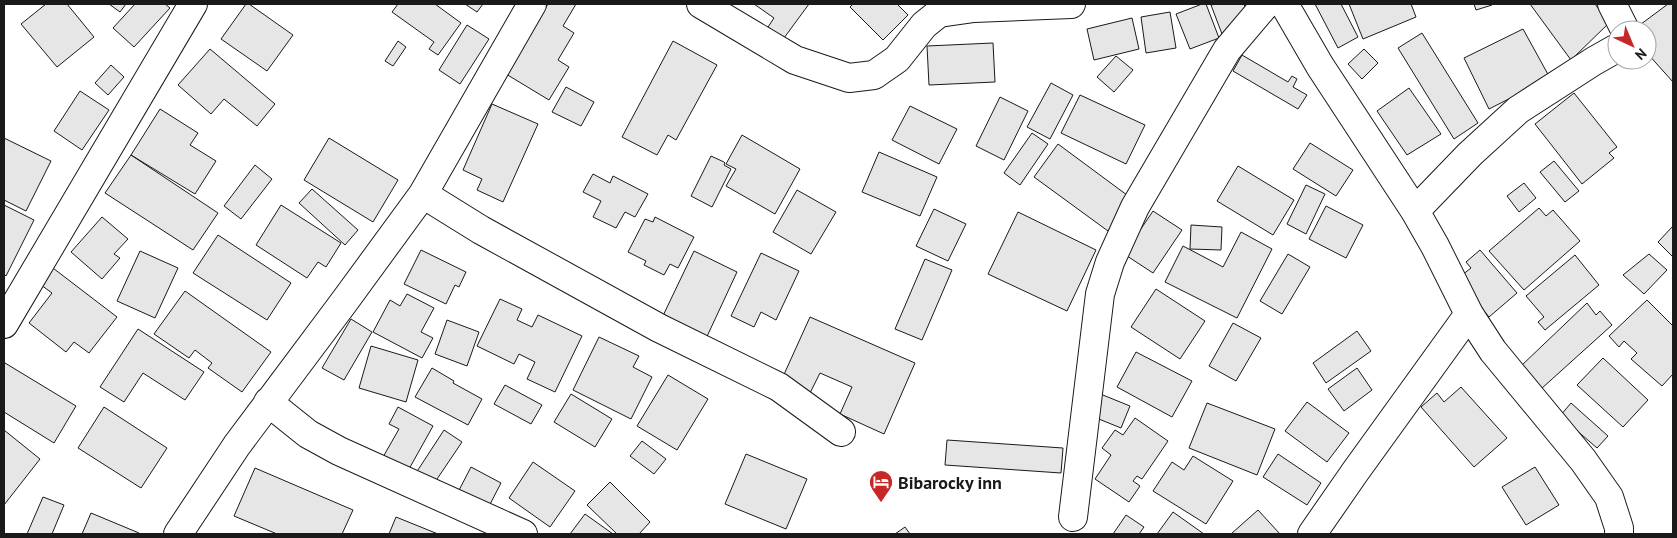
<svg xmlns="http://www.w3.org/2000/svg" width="1677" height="538" font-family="'PT Sans',sans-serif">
<rect width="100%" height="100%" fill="#fff"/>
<path fill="#e6e6e6" stroke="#1a1a1a" d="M46,4H67L94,37L57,67L21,24Z
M109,4H126L120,12Z
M135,4H165L170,8L134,47L113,28Z
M246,4H249L293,35L267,71L221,39Z
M398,4H435L461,23L438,55L429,49L434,42L392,12Z
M465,4H483L477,12Z
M548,4H576L563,26L574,33L558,60L569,67L549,100L506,74Z
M754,4H809L784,38L768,27L774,18Z
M853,4H897L908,15L883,40L850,7Z
M1202,4H1206L1219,38L1190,49L1176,14Z
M1216,4H1244L1249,17L1237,28L1222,34L1211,5Z
M1315,4H1341L1358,37L1338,48Z
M1349,4H1411L1416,17L1363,39Z
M1474,4H1492V5L1476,10Z
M1530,4H1595L1609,23L1571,60Z
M1668,4H1673V82L1647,53V30H1633Z
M1170,12L1176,48L1146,53L1141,17Z
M1132,18L1139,49L1094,60L1087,29Z
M467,25L489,39L460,84L439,70Z
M1523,29L1550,78L1489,109L1464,58Z
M1422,33L1478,123L1454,139L1398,48Z
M398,41L406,47L393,66L385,61Z
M673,41L717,65L676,140L668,135L657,155L622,137Z
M993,43L995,82L929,85L927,46Z
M210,49L275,104L257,126L224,99L211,114L178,85Z
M1364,49L1378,63L1362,79L1348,64Z
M1242,55L1288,82L1292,76L1297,79L1293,87L1307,95L1298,109L1233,71Z
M1116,56L1133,70L1114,92L1097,77Z
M111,65L124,77L108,95L95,83Z
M1051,83L1073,95L1050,139L1027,127Z
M566,87L594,102L581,126L552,112Z
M1409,88L1441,134L1407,155L1377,111Z
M80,91L109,110L82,150L54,131Z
M1574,93L1617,147L1609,153L1614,158L1582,184L1535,124Z
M1080,95L1145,125L1126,164L1061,133Z
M1000,97L1028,111L1004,160L976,146Z
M492,104L538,124L503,202L477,190L482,179L463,170Z
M910,106L957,129L939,164L892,140Z
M160,109L198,133L190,145L216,161L195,194L131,155Z
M1032,133L1048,144L1020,185L1004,173Z
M742,135L800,169L775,214L726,186L736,169L726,164Z
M4,138L51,161L26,211L4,200Z
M329,138L398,180L373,222L304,180Z
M1310,143L1353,170L1336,196L1293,169Z
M1058,144L1131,198L1108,231L1034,177Z
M879,152L937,177L920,216L862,192Z
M131,155L218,213L193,250L105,193Z
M711,156L724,162L725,163L724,165L731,169L712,207L691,196Z
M1554,161L1579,191L1565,202L1540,172Z
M255,165L272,179L241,219L224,206Z
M1238,166L1294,200L1273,235L1217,201Z
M593,174L610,183L613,176L648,194L635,217L625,212L616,228L593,217L601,201L583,192Z
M1524,183L1536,198L1519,212L1507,196Z
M1306,185L1325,194L1306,234L1287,224Z
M312,189L358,230L345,245L299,203Z
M797,190L836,212L811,254L773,232Z
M4,205L34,220L6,276L4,274Z
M281,205L341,243L326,267L318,262L307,278L256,245Z
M1326,206L1363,225L1346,258L1309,239Z
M1539,208L1546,216L1553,210L1580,241L1524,290L1489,251Z
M934,209L966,224L948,261L916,246Z
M1153,211L1182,230L1153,273L1124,254Z
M1018,212L1096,250L1067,311L988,274Z
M102,217L128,239L114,254L120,258L102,279L71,252Z
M655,217L694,237L678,268L670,264L664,275L644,265L646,261L628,252L645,219L653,222Z
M1191,225L1222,227L1221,250L1190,249Z
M1673,226V257L1658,242Z
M1241,232L1272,249L1237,318L1165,282L1183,246L1223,267Z
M218,235L291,283L267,320L193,273Z
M421,250L466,272L459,287L455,285L446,304L404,284Z
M1480,250L1517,293L1489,317L1457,279L1471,268L1466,262Z
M140,251L178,268L155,318L117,301Z
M694,251L737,272L703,345L659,324Z
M761,253L799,271L776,320L761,312L754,327L731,316Z
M1288,254L1310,267L1282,314L1260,301Z
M1649,254L1667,270L1644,294L1623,275Z
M1575,255L1599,285L1545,330L1538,322L1544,317L1526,296Z
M925,259L952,270L922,340L895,329Z
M49,265L117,317L89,353L74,342L66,352L29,323L52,293L37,282Z
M1156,289L1205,321L1180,359L1131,327Z
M185,291L271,352L242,392L208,368L212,363L195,350L189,358L154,334Z
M407,294L434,308L421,332L433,338L422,358L373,332L390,300L400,306Z
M500,299L522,309L517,320L532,327L538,315L582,336L555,392L527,379L535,362L519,354L514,364L477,346Z
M1647,300L1673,326V374L1662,386L1631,359L1637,353L1624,341L1619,347L1609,336Z
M1587,303L1596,315L1600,311L1612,325L1541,389L1521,366Z
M810,317L915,363L884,434L840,414L852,387L820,373L810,393L781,381Z
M351,319L372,332L344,380L322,368Z
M447,320L479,332L467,366L435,354Z
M1233,323L1261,338L1236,381L1209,366Z
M138,329L204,372L185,400L143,373L124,402L100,387Z
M1357,331L1371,351L1326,383L1313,363Z
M599,337L639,356L633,367L652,377L631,419L573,390Z
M371,346L418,360L406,402L359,388Z
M1136,352L1192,381L1172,417L1117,387Z
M1603,358L1648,400L1623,427L1577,385Z
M5,363L76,406L54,443L4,412V366Z
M432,368L454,381L453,383L482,399L468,425L415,397Z
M1357,368L1372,390L1344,411L1328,389Z
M668,375L708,399L677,450L637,426Z
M505,385L542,405L531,424L494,404Z
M1461,387L1507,438L1474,467L1421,407L1437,393L1444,402Z
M1098,393L1130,406L1121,428L1089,415Z
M571,394L612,419L595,447L554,422Z
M1307,402L1349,433L1327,462L1285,431Z
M1207,403L1275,429L1257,475L1189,448Z
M1571,403L1608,436L1597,448L1560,416Z
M104,407L167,448L141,488L78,448Z
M398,407L433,426L404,478L379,464L399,429L389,424Z
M1135,418L1168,441L1142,479L1137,476L1133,481L1140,486L1129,502L1095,479L1111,455L1102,448L1115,430L1123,435Z
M4,430L40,459L4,505Z
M444,430L462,442L431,488L414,476Z
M947,440L1063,448L1061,473L945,465Z
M642,441L666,459L654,474L630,456Z
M746,454L807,479L786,529L725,504Z
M1278,454L1321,483L1307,505L1263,477Z
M1193,456L1233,481L1206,524L1153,491L1172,462L1184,470Z
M533,462L575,491L550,527L509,498Z
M471,467L501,483L486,512L456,496Z
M1535,467L1559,505L1526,525L1502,487Z
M255,468L353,510L342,534H277L234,516Z
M610,482L650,522L639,534H617L587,505Z
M43,497L64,505L52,534H27Z
M1258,510L1280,534H1231Z
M1173,512L1204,534H1157Z
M91,513L139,533V534H82Z
M585,514L613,534H570Z
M1126,515L1144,527L1139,534H1113Z
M396,517L438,534H389Z
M905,527L910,534H895Z"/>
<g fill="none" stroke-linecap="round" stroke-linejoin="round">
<g stroke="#1a1a1a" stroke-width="30">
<path id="street" d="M701,4L795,60L849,78L874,75L897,59L924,25L939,13L974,8L1071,4
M1284,4L1320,66L1415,211L1435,246L1469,314L1493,351L1583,460L1609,497L1619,528V534
M1612,4L1625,30
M423,194L481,230L659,328L779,387L841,432
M1415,211L1470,154L1518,110L1594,61L1617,48
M4,324L193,4
M268,402L308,434L339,451L523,534
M1073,517L1100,294L1110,262L1135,207L1227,50L1266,4
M178,534L237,445L344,302L423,194L532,4
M1312,534L1355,472L1469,314"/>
</g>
<use href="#street" stroke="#fff" stroke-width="28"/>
</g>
<defs>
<g id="hotel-pin" transform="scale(1.25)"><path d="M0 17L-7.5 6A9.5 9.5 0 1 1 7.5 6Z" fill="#c62828" stroke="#fff"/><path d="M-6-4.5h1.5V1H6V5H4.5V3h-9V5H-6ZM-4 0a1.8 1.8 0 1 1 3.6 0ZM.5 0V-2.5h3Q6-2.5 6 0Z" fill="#fff"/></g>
</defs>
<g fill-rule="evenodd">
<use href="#hotel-pin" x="881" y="482"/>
</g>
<g text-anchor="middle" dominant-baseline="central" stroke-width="4" stroke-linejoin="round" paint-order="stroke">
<g font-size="18" font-weight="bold" fill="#1a1a1a" stroke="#fff" text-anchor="start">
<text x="898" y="482">Bibarocky inn</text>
</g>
</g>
<rect width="1677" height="538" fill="none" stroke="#1a1a1a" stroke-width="10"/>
<g transform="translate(1632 45) rotate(136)"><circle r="24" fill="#ffffff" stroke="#a3a3a3"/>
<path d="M0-4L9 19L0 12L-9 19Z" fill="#c62828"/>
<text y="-8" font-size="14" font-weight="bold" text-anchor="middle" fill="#1a1a1a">N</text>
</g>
</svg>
